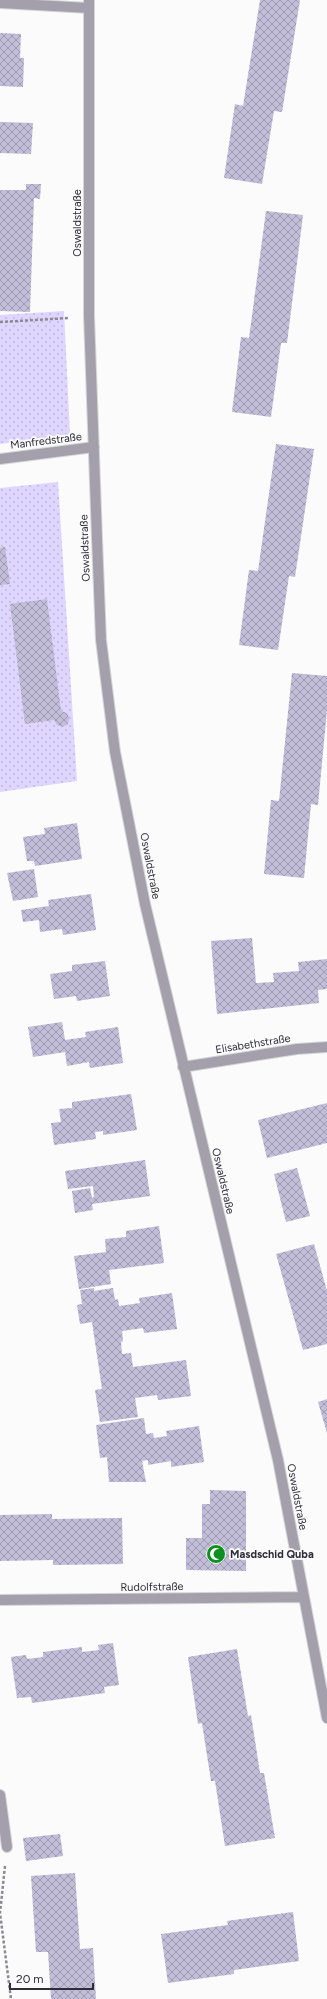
<svg xmlns="http://www.w3.org/2000/svg" width="327" height="1999" font-family="Figtree,sans-serif">
<defs>
<pattern id="grass-dots" width="8" height="8" patternUnits="userSpaceOnUse"><rect width="8" height="8" fill="#ded6fe"/><path d="M2 2h.1M6 6h.1" fill="none" stroke="#bfb8da" stroke-width="1.8" stroke-linecap="round"/></pattern>
<pattern id="building-cross-hatch" width="8" height="8" patternUnits="userSpaceOnUse"><rect width="8" height="8" fill="#c2bdd8"/><path d="M0 0l8 8M0 8l8-8" fill="none" stroke="#9e9ab0"/></pattern>
</defs>
<rect width="100%" height="100%" fill="#fbfbfb"/>
<path fill="url(#grass-dots)" d="M64,311L70,435L0,444V315Z
M58,482L77,781L0,792V488Z"/>
<path fill="url(#building-cross-hatch)" d="M260,0H300L282,112L274,111L262,184L224,178L235,104L243,106Z
M0,33L21,34L20,58H24L23,87L0,86Z
M0,122L33,123L31,154L0,153Z
M26,184H41L40,199L34,198L30,312L0,311V190H26Z
M266,211L303,215L287,343H281L271,417L232,412L241,337L249,338Z
M276,444L314,449L295,577L289,576L278,650L239,645L249,570L258,571Z
M5,547L10,584L0,585V548Z
M47,599L61,711L67,713L69,718L68,724L63,727L57,725L54,720L25,724L10,604Z
M292,673L327,676V710L318,805L311,804L304,878L264,874L271,800L279,801Z
M77,823L82,859L35,866L34,861H27L23,837L45,834L44,828Z
M34,869L38,897L13,901L7,873Z
M91,894L96,930L63,935L62,929L40,932L39,920L23,922L21,910L49,906L48,900Z
M252,938L256,983L274,982L273,973L299,971L298,962L327,959V989L318,990L319,1003L217,1014L211,941Z
M105,961L110,996L77,1001L76,996L54,999L50,974L72,971V965Z
M62,1022L65,1040L86,1037L85,1032L118,1027L123,1063L90,1068L89,1062L67,1066L65,1052L33,1057L28,1027Z
M131,1094L137,1130L103,1135V1131L95,1132L96,1139L54,1145L51,1123L61,1122L59,1109L72,1108V1102Z
M327,1103V1143L267,1158L258,1120Z
M145,1160L150,1196L92,1204L93,1210L75,1213L72,1191L90,1188L92,1198L94,1197L93,1186L68,1189L65,1171Z
M297,1168L310,1216L286,1222L274,1174Z
M159,1226L164,1263L109,1270L111,1284L79,1289L74,1256L106,1252L105,1239L126,1237V1231Z
M314,1244L327,1291V1344L303,1350L276,1254Z
M94,1288V1291L113,1288L115,1300L118,1299L119,1306L140,1303L139,1298L172,1293L177,1329L144,1333L143,1328L122,1331L123,1341L121,1342L122,1354L131,1353L133,1367L186,1360L191,1396L158,1400L157,1395L135,1398L138,1417L100,1422L95,1390L102,1389L92,1322L80,1324L77,1305L82,1304L80,1290Z
M327,1399V1433L318,1402Z
M144,1418L146,1434L153,1433L154,1438L167,1436L166,1431L199,1426L204,1462L171,1467V1461L148,1465V1460L142,1461L146,1482H109L107,1457L100,1458L96,1425Z
M210,1490L246,1491V1571L186,1570V1538H202V1504H210Z
M52,1514V1519L122,1518L123,1564L53,1565V1560L0,1561V1515Z
M113,1643L119,1685L104,1687L105,1693L32,1703L31,1697L17,1698L11,1657L26,1655L27,1659L43,1657V1652L82,1647V1652L99,1650L98,1645Z
M237,1649L248,1716L251,1715L260,1773H264L275,1838L225,1846L215,1781H211L202,1723L198,1724L188,1657Z
M60,1834L63,1856L26,1861L23,1838Z
M75,1873L80,1949L93,1948L96,1999H51L48,1952H36L31,1876Z
M293,1912L299,1961L234,1970V1974L168,1983L161,1934L228,1925L227,1921Z"/>
<g fill="none" stroke-linecap="round" stroke-linejoin="round">
<g stroke="#d6d6d8" stroke-width="12">
<path id="service" d="M0,1795L7,1847"/>
</g>
<g stroke="#d6d6d8" stroke-width="12">
<path id="minor" d="M89,0V316L97,539L101,640L115,752L145,904L278,1460L327,1718
M0,3L89,8
M0,459L94,447
M183,1067L297,1049L327,1047
M0,1600L304,1597"/>
</g>
<path stroke="#8b8a90" stroke-width="2.5" stroke-dasharray="3 2" stroke-linecap="butt" d="M0,322L69,318
M5,1866L0,1913L11,1999"/>
<use href="#service" stroke="#a3a0ac" stroke-width="10"/>
<use href="#minor" stroke="#a3a0ac" stroke-width="10"/>
</g>
<defs>
<g id="mosque-disc" transform="scale(1)"><circle r="9.5" fill="#0d901f" stroke="#fbfbfb"/><path d="M3.5-4.9A6 6 0 1 0 3.5 4.9A5 5 0 1 1 3.5-4.9Z" fill="#fff"/></g>
</defs>
<g fill-rule="evenodd">
<use href="#mosque-disc" x="216" y="1554"/>
</g>
<g text-anchor="middle" dominant-baseline="central" stroke-width="3.5" stroke-linejoin="round" paint-order="stroke">
<g font-size="11" fill="#2f2d38" stroke="#fbfbfb">
<text transform="translate(77 223) rotate(-90)">Oswaldstraße</text>
<text transform="translate(46 441) rotate(-7)">Manfredstraße</text>
<text transform="translate(85 548) rotate(-92)">Oswaldstraße</text>
<text transform="translate(150 866) rotate(79)">Oswaldstraße</text>
<text transform="translate(253 1044) rotate(-9)">Elisabethstraße</text>
<text transform="translate(223 1181) rotate(77)">Oswaldstraße</text>
<text transform="translate(297 1497) rotate(79)">Oswaldstraße</text>
<text transform="translate(152 1587) rotate(-1)">Rudolfstraße</text>
</g>
<g font-size="11" font-weight="bold" fill="#2f2d38" stroke="#fbfbfb" text-anchor="start">
<text x="230" y="1554">Masdschid Quba</text>
</g>
</g>
<path d="M10 1983v6h83v-6" fill="none" stroke="#2f2d38" stroke-width="2"/>
<text x="16" y="1983" font-size="12" fill="#2f2d38" stroke="#fbfbfb" stroke-width="3" paint-order="stroke">20 m</text>
</svg>
